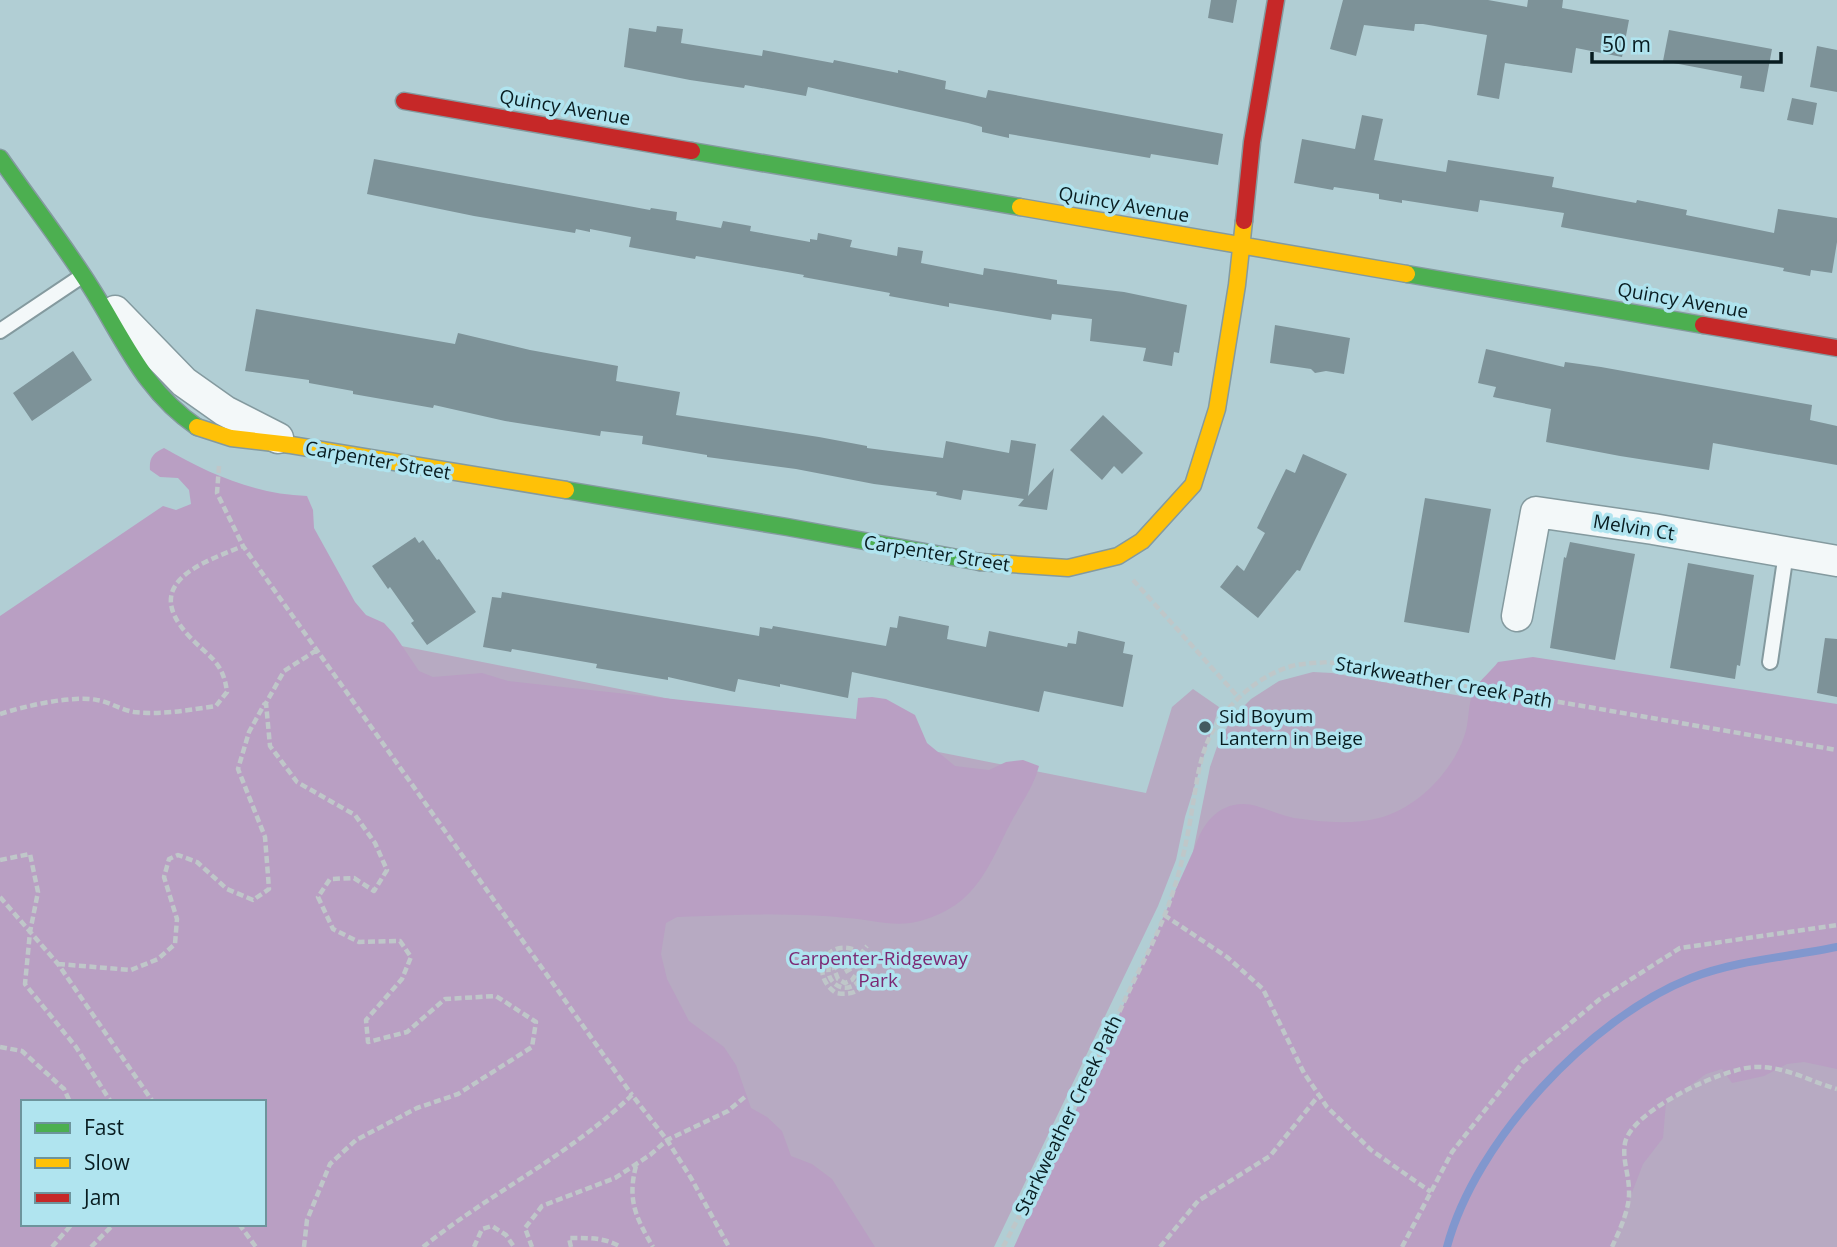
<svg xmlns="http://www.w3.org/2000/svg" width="1837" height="1247" font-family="'Open Sans',sans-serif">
<rect width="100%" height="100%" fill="#b1ced4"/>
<path fill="#b7aac2" d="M361,638L1146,793L1172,707L1193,689L1219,707L1185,817L1176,860L1158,906L994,1247H803Z
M1313,672L1332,673L1837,763V1247H1037L1187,882L1210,767L1219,741L1233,717L1251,699L1279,681Z"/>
<path fill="#b99fc3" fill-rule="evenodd" d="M164,448C209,474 255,494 307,496L313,510L314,528L355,602L366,615L384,623L394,634L419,671L433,677L482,673L508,681L856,719L858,698L872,697L886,699L915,715L927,743L955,766L989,770L1006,762L1023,760L1039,766C1033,789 1019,806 1008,828C996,852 984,881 963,899C951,910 927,921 910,923C889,926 868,919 847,918C791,912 734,915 677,917L666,923L661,954L667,979L689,1021L724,1047L736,1065L751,1108L767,1117L782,1131L791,1156L812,1164L832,1179L875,1247H0V616L163,506L176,510L191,504L189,490L178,478L160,477L150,470C149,458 153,453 164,448ZM23,1102H264V1224H23Z
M1533,657L1837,704V1069L1804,1062L1787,1064L1764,1076L1732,1083L1722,1069L1706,1074L1666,1103L1663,1138L1643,1164L1611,1247H1014L1195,847C1202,825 1217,804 1243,804C1259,804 1277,815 1294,818C1322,822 1351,825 1379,818C1417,808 1451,773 1464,737C1470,721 1467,705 1474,690C1480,680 1491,671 1498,662Z"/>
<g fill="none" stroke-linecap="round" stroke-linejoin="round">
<path stroke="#8197ce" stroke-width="8" d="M1447,1247C1475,1141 1590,1018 1691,978C1737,960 1789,957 1837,947"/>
</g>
<path fill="#7d9298" d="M1211,0H1237L1233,23L1208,18Z
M1343,0H1488L1527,7L1528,0H1563L1562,8L1629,20L1622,57L1576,48L1572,73L1505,63L1499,99L1477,95L1487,35L1423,24H1415L1414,31L1364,25L1356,56L1330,49Z
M657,26L683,29L681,43L762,56L763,50L833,63L834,60L898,73V70L946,81L945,89L986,98L988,90L1223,134L1218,165L1151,154L1150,158L1009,134V138L982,132V127L968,123L808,87L806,96L745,85L744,88L690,80L624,67L629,28L656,32Z
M1669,30L1772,49L1764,92L1740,88L1742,76L1663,61Z
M1817,46L1837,50V92L1810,87Z
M1792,98L1817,103L1813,125L1787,120Z
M1362,115L1383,119L1374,160L1446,172L1448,160L1554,177L1552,187L1636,203L1637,200L1687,210L1686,215L1774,233L1778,209L1837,218V242L1832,273L1811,270L1810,276L1783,271L1784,268L1561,227L1564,213L1480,200L1478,212L1402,200V203L1379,199V194L1334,187L1333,190L1294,183L1302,139L1355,149Z
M374,159L650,210L651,208L677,212L676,220L721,228L723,221L751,226L750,231L810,242V239L817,240L818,233L852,240L850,247L897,256L898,247L923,251L921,263L983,275L984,268L1057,280V284L1124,292L1187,305L1179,353L1174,352L1172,366L1143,361L1146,348L1090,341L1092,319L1052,314L1051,320L949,303V307L889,296L890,293L803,277L804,275L696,256L695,259L629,247L631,237L590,229V232L576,229L575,233L474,216L367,194Z
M256,309L455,344L458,333L530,350L618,366L616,381L680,392L676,415L819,437L867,446V448L943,458L946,441L1009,453L1011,440L1036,444L1028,496L1054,468L1047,510L1018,506L1024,499L963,490L961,500L936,495L937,492L874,484L796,469L707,457V455L642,444L643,436L601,431L600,436L505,421L434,405L433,408L353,394V391L309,383V380L245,371Z
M1275,325L1350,338L1344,374L1326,371L1315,373L1311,369L1270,363Z
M1486,349L1564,367L1565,362L1601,367L1812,405L1810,420L1837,426V465L1713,443L1709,470L1620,456L1546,442L1551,409L1493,397L1496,387L1478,383Z
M73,351L92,380L32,421L13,393Z
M1103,415L1143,453L1122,474L1114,466L1102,480L1070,450Z
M1303,454L1347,474L1300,571L1297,570L1258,618L1220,587L1237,565L1244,571L1265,533L1257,528L1286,469L1295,473Z
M1425,498L1491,509L1469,633L1404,622Z
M415,537L419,543L423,540L437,560L439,559L476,612L427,645L411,623L414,621L390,587L388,589L372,566Z
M1570,542L1635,554L1615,660L1550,648L1564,557L1566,558Z
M1688,563L1754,575L1740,666L1737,665L1735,679L1670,668Z
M502,592L759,636L760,627L772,629L773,626L886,646L890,627L897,628L899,616L949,626L947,639L986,647L989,631L1067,647L1068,643L1076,644L1078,631L1125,642L1123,653L1133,655L1123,707L1044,691L1039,712L852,672L848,698L780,684V687L738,679L735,692L668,677V680L596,668L597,664L512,649L511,652L483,647L492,597L501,598Z
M1825,638L1837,639V697L1817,693Z"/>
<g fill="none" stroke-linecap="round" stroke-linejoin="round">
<g stroke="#849a9f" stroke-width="18">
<path id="lane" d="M0,331L82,276
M1770,662L1786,553"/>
</g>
<g stroke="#849a9f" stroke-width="33">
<path id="street" d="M115,311L184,382L225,411L278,438
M1517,616L1536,512L1653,529L1837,561"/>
</g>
<g stroke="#849a9f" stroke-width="19">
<path id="fast" d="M692,151L1020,207
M0,158C30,201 62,242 90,286C124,339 143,390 197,427
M1407,274L1703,325
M566,490L787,527L980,562"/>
</g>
<g stroke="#849a9f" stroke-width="19">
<path id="slow" d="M1020,207L1407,274
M197,427L231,438L291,445L566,490
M980,562L1068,568L1118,556L1142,541L1193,485L1217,409L1237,285L1244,221"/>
</g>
<g stroke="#849a9f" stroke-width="19">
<path id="jam" d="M404,101L692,151
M1244,221L1252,142L1276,0
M1703,325L1837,348"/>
</g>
<path stroke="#bfc7c9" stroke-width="4.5" stroke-dasharray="7 3.5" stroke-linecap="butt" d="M219,466L217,493L243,546L632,1095
M1133,580L1239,698
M0,714C25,706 72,695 97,700C110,702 121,710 134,712C160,715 190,710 216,706L227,692C223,660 208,657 188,635C141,583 201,563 243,546
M0,860L30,854L38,892L30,932L25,984L76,1047L111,1102
M0,897L58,964L153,1102
M1164,915L1227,957L1263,989L1304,1073L1327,1107L1371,1150L1431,1192
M58,964L131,970L158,959L175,944L177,919L164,877L169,859L178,855L197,862L227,889L253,900L269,889L265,837L238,769L249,732L265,703
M845,972L856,966H862L869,975C863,991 852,996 836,993C809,975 825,938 855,950L854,955C806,955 836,1007 860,980L861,973H857L852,980L845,983L838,979L834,969L842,961C863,958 854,961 867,946
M0,1047L22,1051L64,1089L70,1102
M636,1166C627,1200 636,1218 653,1247
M239,1224L256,1247
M52,1247L72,1224
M91,1247L114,1224
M304,1247L307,1220L330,1164L356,1140L417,1108L458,1094L532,1047L536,1022L496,996L445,999L407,1032L368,1042L366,1020L402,979L411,957L400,941L359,942L333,929L318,897L330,879L354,878L374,891L387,870L375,843L355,815L297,782L270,746L266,703L284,671L317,650
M423,1247C490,1193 570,1155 632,1095L667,1140L691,1178L729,1247
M474,1247L482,1229L492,1226L506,1235L514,1247
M532,1247L525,1228L542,1206L615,1178L650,1155L667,1140L728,1111L746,1096
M571,1247L569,1238C588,1238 604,1237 621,1247
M1003,1247C1045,1168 1085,1086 1123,1004C1139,969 1159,934 1171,898C1181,869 1187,840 1192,810C1197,781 1200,749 1217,724C1234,697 1265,672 1296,665C1307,663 1318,663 1328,662L1837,750
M1160,1247L1198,1201L1270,1156L1319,1095
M1402,1247L1452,1152L1523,1062L1600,999L1680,948L1837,925
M1612,1247C1619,1231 1630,1209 1629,1191C1629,1174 1622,1160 1625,1143C1631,1113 1706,1078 1734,1071C1746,1067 1758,1066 1771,1068C1794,1071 1815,1083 1837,1089"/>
<use href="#lane" stroke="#f3f8f9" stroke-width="14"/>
<use href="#street" stroke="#f3f8f9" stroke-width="30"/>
<use href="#fast" stroke="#4caf50" stroke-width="16"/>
<use href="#slow" stroke="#ffc107" stroke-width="16"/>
<use href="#jam" stroke="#c62828" stroke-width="16"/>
</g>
<circle fill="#435a5f" stroke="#b0e4ef" stroke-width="2.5" cx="1205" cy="727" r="7"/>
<g text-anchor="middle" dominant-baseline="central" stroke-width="7" stroke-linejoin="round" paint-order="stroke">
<g font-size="19" fill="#081c20" stroke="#b0e4ef">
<text transform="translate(565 107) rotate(10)">Quincy Avenue</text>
<text transform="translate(1124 204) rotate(10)">Quincy Avenue</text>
<text transform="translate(1683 300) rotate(10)">Quincy Avenue</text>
<text transform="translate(378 460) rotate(10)">Carpenter Street</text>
<text transform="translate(1634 527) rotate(9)">Melvin Ct</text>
<text transform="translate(937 553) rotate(9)">Carpenter Street</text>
<text transform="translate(1444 682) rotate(10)">Starkweather Creek Path</text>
<text transform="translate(1068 1115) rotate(-64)">Starkweather Creek Path</text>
</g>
<g font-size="19" fill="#081c20" stroke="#b0e4ef" text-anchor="start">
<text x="1219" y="716">Sid Boyum<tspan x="1219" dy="22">Lantern in Beige</tspan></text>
</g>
<g font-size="19" fill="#7b2873" stroke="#b0e4ef">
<text x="878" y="958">Carpenter-Ridgeway<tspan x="878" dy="22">Park</tspan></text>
</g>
</g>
<rect x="21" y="1100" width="245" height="126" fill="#b0e4ef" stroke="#6d949c" stroke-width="2"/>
<rect x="35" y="1123" width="35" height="10" fill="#4caf50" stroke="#6d949c" stroke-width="2"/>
<text x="84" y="1135" font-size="21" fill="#081c20">Fast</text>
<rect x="35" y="1158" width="35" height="10" fill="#ffc107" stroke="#6d949c" stroke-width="2"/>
<text x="84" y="1170" font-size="21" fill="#081c20">Slow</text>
<rect x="35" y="1193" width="35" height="10" fill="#c62828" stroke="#6d949c" stroke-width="2"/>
<text x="84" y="1205" font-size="21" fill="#081c20">Jam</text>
<path d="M1592 52v10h189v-10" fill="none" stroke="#081c20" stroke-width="3.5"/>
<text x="1602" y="52" font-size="21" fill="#081c20" stroke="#b0e4ef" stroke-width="5" paint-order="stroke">50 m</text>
</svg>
